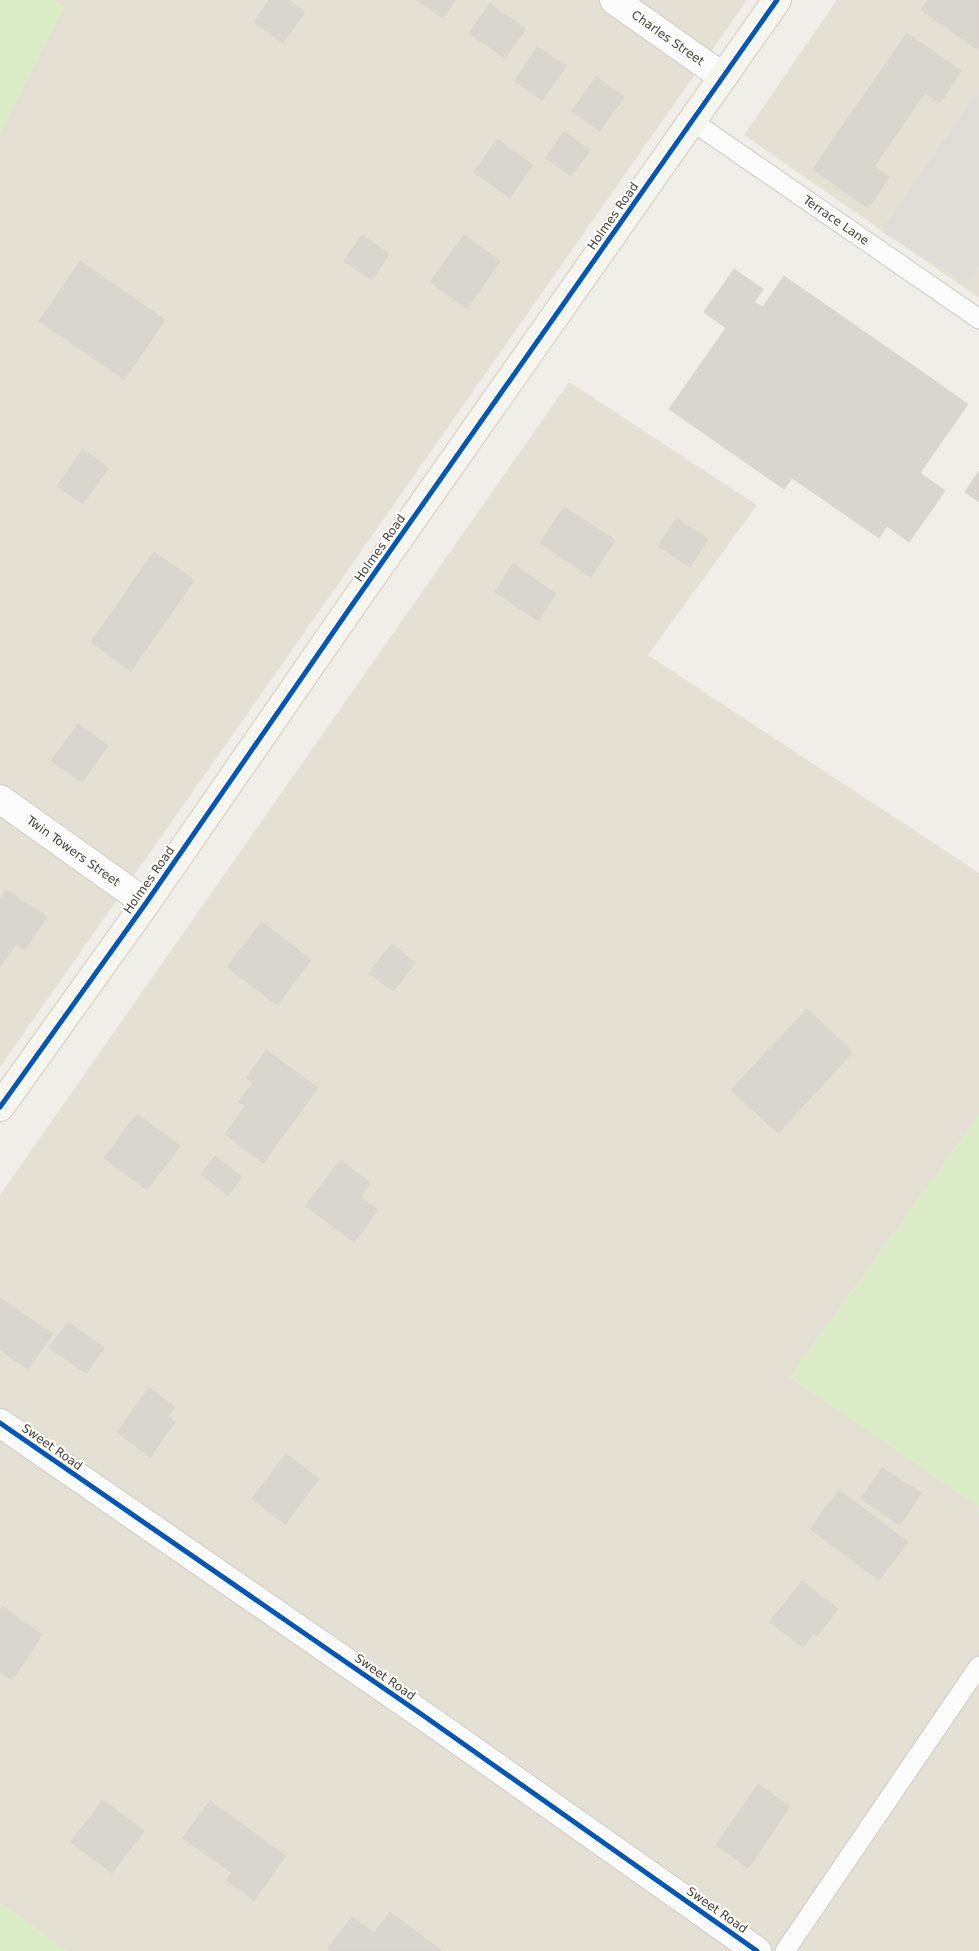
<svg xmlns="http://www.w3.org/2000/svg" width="979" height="1951" font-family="'DejaVu Sans',sans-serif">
<rect width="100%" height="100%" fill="#f0eee8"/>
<path fill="#e5e0d4" d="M0,0H747L0,1067Z
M837,0H979V298L744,135Z
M569,382L757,505L648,655L979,873V1115L790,1377L979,1506V1951H67L0,1903V1195Z"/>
<path fill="#d9ecc5" d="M0,0H55L65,7L0,133Z
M979,1115V1506L790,1377Z
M0,1903L67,1951H0Z"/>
<path fill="#dfddd7" d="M979,90V265L966,284L881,231Z"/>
<path fill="#d9d6d0" stroke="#d8d5cd" d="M269,0H288L305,12L283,43L254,22Z
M417,0H455L443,18Z
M928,0H979V46L977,49L921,10Z
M490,4L526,29L505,58L469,33Z
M907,33L961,71L940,103L925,93L874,166L889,177L868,208L813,169Z
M537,47L566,66L542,100L514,81Z
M596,77L624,97L600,131L572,111Z
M564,132L590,150L571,176L546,158Z
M497,139L533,165L510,198L474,172Z
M362,235L389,254L372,280L344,261Z
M464,235L500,261L467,308L430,282Z
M80,261L165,320L124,379L39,321Z
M734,269L763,289L754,302L763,307L784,276L968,404L920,473L945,491L909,542L887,526L879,538L792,478L784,489L669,409L726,328L704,312Z
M83,449L108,468L83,504L57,486Z
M979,471V502L965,492Z
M564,507L615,540L591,577L540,543Z
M676,518L708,539L690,567L658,546Z
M154,552L194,580L131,671L91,642Z
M513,564L556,594L538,621L495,592Z
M78,724L108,746L82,782L51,761Z
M6,890L47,917L25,950L16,944L0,967V899Z
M262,922L311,960L277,1005L227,967Z
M392,944L415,963L393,991L369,973Z
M807,1009L853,1052L778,1133L731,1090Z
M266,1050L318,1088L263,1163L225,1134L245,1106L239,1102L253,1083L246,1078Z
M137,1114L180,1146L147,1190L104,1158Z
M215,1156L242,1177L228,1195L201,1174Z
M340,1160L370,1183L360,1197L378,1210L354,1242L306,1206Z
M0,1298L53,1334L28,1369L0,1350Z
M68,1322L104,1348L86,1373L49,1348Z
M149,1388L175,1407L168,1416L175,1422L150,1457L117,1432Z
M286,1454L319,1479L285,1524L252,1499Z
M882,1468L921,1493L900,1525L861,1499Z
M839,1490L908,1542L879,1580L810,1529Z
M802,1581L838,1609L817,1636L814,1633L803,1647L770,1622Z
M3,1607L42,1635L12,1680L0,1672V1612Z
M758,1784L790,1807L748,1868L716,1845Z
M103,1800L144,1831L112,1873L71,1842Z
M210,1801L286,1856L254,1900L226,1880L232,1873L183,1838Z
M390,1912L442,1951H332L328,1948L352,1917L374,1933Z"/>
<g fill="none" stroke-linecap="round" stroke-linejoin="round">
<g stroke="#cecbc5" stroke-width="21">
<g id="lane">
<path id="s1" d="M692,121L979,319"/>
<path d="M785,1951L979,1666"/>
</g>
</g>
<g stroke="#cecbc5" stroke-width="30">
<g id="street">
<path id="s2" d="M614,0L723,77"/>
<path id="s3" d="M0,799L146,903"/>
<path d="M0,1423L424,1716L757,1951"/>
</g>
</g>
<g stroke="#cfccbe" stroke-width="30">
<path id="secondary" d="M0,1107L146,903L350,608L777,0"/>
</g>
<use href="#lane" stroke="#fdfcfc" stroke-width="19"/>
<use href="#street" stroke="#fdfcfc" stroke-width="28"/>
<use href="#secondary" stroke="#f6f5ee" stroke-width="28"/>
<g stroke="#fff" stroke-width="8">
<path id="cycleway" d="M0,1107L146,903L350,608L777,0
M0,1423L424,1716L757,1951"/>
</g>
<use href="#cycleway" stroke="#0057b8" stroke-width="5"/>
</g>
<g text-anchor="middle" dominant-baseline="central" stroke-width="4.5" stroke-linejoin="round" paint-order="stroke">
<g font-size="12" fill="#454033" stroke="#fff">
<text stroke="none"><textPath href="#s2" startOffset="66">Charles Street</textPath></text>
<text transform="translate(613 216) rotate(-55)">Holmes Road</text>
<text stroke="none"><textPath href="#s1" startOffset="175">Terrace Lane</textPath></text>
<text transform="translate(380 548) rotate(-55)">Holmes Road</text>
<text stroke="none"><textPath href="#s3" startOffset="90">Twin Towers Street</textPath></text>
<text transform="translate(149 880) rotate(-55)">Holmes Road</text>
<text transform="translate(52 1447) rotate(35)">Sweet Road</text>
<text transform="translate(385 1677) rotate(35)">Sweet Road</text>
<text transform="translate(717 1910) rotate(35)">Sweet Road</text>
</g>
</g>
</svg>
